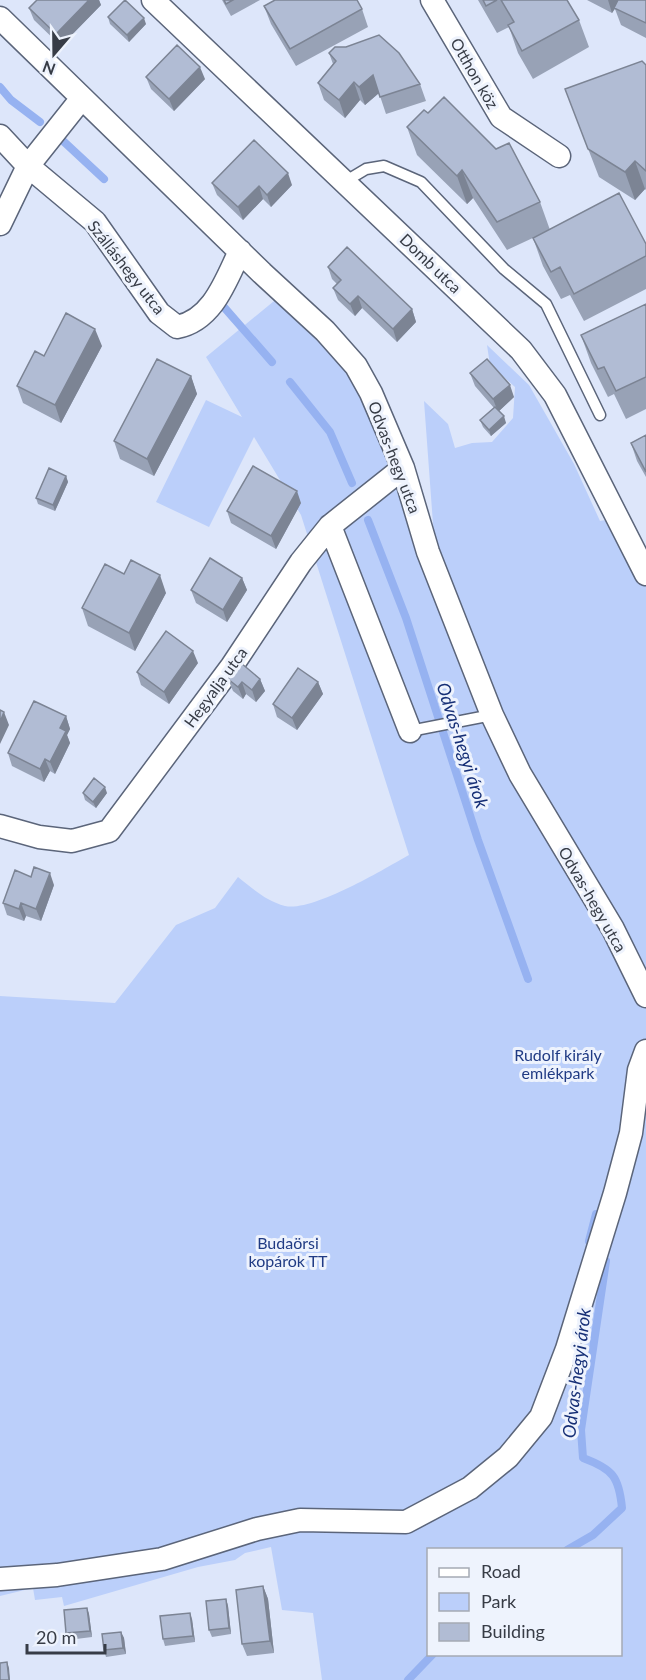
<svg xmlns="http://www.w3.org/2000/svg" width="646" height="1680" font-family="Lato,sans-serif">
<rect width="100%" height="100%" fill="#dde6fa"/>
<path fill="#bbcffa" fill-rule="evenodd" d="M285,292L356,366L435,551L424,401L448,424L455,448L472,443L492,442L513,418L515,387L490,365L487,345L529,385L574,464L600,521L617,518L646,574V1680H322L313,1613L282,1610L271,1547L245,1553L235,1560L198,1567L64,1606L62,1597L35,1600L33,1588L0,1596V996L115,1003L176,925L215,908L238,877C253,889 266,901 285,906C313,912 384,869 409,855L301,515L254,437L209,527L156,502L206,400L242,417L206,357ZM428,1550H620V1654H428Z"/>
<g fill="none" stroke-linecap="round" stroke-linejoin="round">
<path stroke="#96b2f1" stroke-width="8" d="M0,87L11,100L40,122
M61,139L104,179
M223,306L272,362
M290,382L330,432L352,483
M368,520L406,618L478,840L528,979
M589,1241L596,1214
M567,1550L593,1535L622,1508C619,1477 613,1469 583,1458L581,1430L606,1261
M408,1680L433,1654"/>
<g stroke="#5b657a" stroke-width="13">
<path id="lane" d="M346,181L366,169L384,166L421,182L504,269L546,304L600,415
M410,731L492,715"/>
</g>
<g stroke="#5b657a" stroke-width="25">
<path id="street" d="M153,0L521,350L555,395L646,574
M432,0L501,117L559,156
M0,18L262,273L325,331L356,366L371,393L403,468L428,552L492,715L520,774L613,929L646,996
M0,136L28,166L95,222L159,313L177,327C213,320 226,280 240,251
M0,224L28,166L82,98
M330,526L410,731
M0,826L39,837L72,841L109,831L232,666L301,562L330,526L403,468
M0,1579L57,1575L162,1559L257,1529L300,1520L406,1522L470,1488L508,1457L541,1417L567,1349L615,1193L631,1133L639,1070L646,1051"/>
</g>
<use href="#lane" stroke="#fff" stroke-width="10"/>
<use href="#street" stroke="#fff" stroke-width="22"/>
</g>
<path fill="#98a2b6" d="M37,0H99L101,5L61,46L34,20L29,8Z
M222,0H260L231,16Z
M478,0H567L579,20L589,47L533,79L518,53L509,27L497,33Z
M587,0H646V38L621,25L615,9L612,13Z
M264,6L362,9L368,27L296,66L271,24Z
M108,17L146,24L129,42L110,24Z
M329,53L420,84L426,101L386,114L379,93L365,105L360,100L345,118L324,100L318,83L333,64Z
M646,65V190L645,189L635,200L599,177L565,89Z
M146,77L205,79L174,111L151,89Z
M428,113L540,202L550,230L507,250L473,198L467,204L417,155L407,127Z
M212,183L292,185L271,207L263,199L243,220L217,195Z
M533,238L646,244V289L584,321L570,295L561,299L543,266Z
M328,267L412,309L416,322L397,342L362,308L355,316L338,300L333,288L337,284L332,279Z
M646,304V409L626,419L614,394L608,397L591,363L581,335Z
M102,346L61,423L23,403L17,386L44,356Z
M470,373L514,397L499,411L506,423L491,436L483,427L480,420L494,408L475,386Z
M191,376L197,394L154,476L120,459L114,441Z
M646,435V477L637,461L631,443Z
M66,476L68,482L55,511L38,504L36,498Z
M301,503L276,549L231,523L227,511Z
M124,574L166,593L135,651L88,626L82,608Z
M242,578L247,590L227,622L196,603L191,590Z
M198,663L169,704L141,685L137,672Z
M228,679H260L265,691L256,702L246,694L243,699L233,691Z
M318,682L323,694L297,730L277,717L273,704Z
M66,716L70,729L67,735L70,743L55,774L50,771L44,782L12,766L8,753Z
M83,793H107L96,808L85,800Z
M54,885L41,921L26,916L24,921L7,915L3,903Z
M263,1586L268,1599L274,1653L247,1656L242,1644Z
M226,1599L228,1606L231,1634L212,1637L209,1630Z
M87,1608L89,1614L92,1637L68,1640L66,1633Z
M192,1619L195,1642L165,1646L163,1639Z
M121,1632L124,1638L126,1654L106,1657L104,1650Z"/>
<path fill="#7c8494" d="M89,0H99L101,5L61,46L56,34Z
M608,0H620L612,13Z
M144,18L146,24L129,42L127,35Z
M200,67L205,79L174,111L169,99Z
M373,75L379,93L365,105L359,87Z
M354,82L360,100L345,118L339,100Z
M635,161L645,189L635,200L625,172Z
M462,170L473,198L467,204L457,176Z
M288,173L292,185L271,207L267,195Z
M259,186L263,199L243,220L238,207Z
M358,296L362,308L355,316L350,304Z
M412,309L416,322L397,342L393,329Z
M95,329L102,346L61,423L55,405Z
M191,376L197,394L154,476L147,459Z
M510,385L514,397L498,412L493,399Z
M504,416L506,423L491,436L489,430Z
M66,476L68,482L55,511L53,505Z
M297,491L301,503L276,549L271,536Z
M160,575L166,593L135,651L129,633Z
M242,578L247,590L227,622L223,610Z
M193,651L198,663L169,704L164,692Z
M260,679L265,691L256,702L252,690Z
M242,682L246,694L243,699L238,687Z
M318,682L323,694L297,730L292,718Z
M4,712L9,725L0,744V722Z
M66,716L70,729L67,735L70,743L55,774L50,762L60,728Z
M45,759L50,771L44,782L40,769Z
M105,787L107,793L96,808L93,802Z
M50,873L54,885L41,921L36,909Z
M21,903L26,916L24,921L19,909Z
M263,1586L268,1599L274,1653L270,1641Z
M226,1599L228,1606L231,1634L229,1628Z
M87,1608L89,1614L92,1637L90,1631Z
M190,1613L192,1619L195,1642L193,1636Z
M121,1632L124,1638L126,1654L123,1648Z
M7,1662L9,1668L10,1680H9Z"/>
<path fill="#b1bcd4" stroke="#7c8494" stroke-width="1.5" d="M37,0H89L56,34L29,8Z
M125,0L144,18L127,35L108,17Z
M224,0H233L226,4Z
M275,0H357L362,9L290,49L264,6Z
M483,0H497L486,6Z
M501,0H567L579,20L522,51L508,25L514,22Z
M618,0H646V23L614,8Z
M379,35L399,53L420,84L380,97L373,75L359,87L354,82L339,100L318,83L336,61L329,53L335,47H346Z
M177,45L200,67L169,99L146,77Z
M642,61L646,65V171L635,161L625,172L588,149L565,89Z
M444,97L496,149L509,143L540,202L497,222L462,170L457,176L407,127L424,110L428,113Z
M254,140L288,173L267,195L259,186L238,207L212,183Z
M619,193L646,244V256L574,294L560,267L551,272L533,238Z
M347,247L412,309L393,329L358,296L350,304L333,288L341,280L328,267Z
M646,304V377L616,391L604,367L598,369L581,335Z
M66,313L95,329L55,405L17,386L35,351L44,356Z
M157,359L191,376L147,459L114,441Z
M487,359L510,385L493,399L470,373Z
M495,407L504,416L489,430L480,420Z
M646,435V472L631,443Z
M253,466L297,491L271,536L227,511Z
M49,468L66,476L53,505L36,498Z
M210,558L242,578L223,610L191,590Z
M131,560L160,575L129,633L82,608L105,564L124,574Z
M166,631L193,651L164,692L137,672Z
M241,663L260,679L252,690L242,682L238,687L228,679Z
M298,668L318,682L292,718L273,704Z
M34,701L66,716L60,728L66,731L50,762L45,759L40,769L8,753Z
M0,710L4,712L0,722Z
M94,778L105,787L93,802L83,793Z
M34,867L50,873L36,909L21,903L19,909L3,903L15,870L31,877Z
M263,1586L270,1641L242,1644L236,1590Z
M226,1599L229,1628L209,1630L206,1601Z
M87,1608L90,1631L66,1633L64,1610Z
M190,1613L193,1636L163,1639L160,1616Z
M121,1632L123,1648L104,1650L102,1634Z
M7,1662L9,1680H0V1663Z"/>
<g text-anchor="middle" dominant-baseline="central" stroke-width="6" stroke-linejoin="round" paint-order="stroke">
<g font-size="16" fill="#373c46" stroke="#eef3fd">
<text transform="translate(475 73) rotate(60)">Otthon köz</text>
<text transform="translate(431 263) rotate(44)">Domb utca</text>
<text transform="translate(127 267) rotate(52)">Szálláshegy utca</text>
<text transform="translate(395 457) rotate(69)">Odvas-hegy utca</text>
<text transform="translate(215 687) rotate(-54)">Hegyalja utca</text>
<text transform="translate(593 899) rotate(60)">Odvas-hegy utca</text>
</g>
<g font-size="16" fill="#203b84" stroke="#eef3fd">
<text x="558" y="1054">Rudolf király<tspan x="558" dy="18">emlékpark</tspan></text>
<text x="288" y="1242">Budaörsi<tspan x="288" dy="18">kopárok TT</tspan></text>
</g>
<g font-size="18" font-style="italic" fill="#162f76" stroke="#eef3fd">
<text transform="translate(463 745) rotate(72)">Odvas-hegyi árok</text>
<text transform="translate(576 1373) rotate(-83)">Odvas-hegyi árok</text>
</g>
</g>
<rect x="427" y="1548" width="195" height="108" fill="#eef3fd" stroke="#a5aab4" stroke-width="1.5"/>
<rect x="439" y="1568" width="30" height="9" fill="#ffffff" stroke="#a5aab4" stroke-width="1.5"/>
<text x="481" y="1578" font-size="18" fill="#373c46">Road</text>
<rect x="439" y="1593" width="30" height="18" fill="#bbcffa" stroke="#a5aab4" stroke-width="1.5"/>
<text x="481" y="1608" font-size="18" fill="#373c46">Park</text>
<rect x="439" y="1623" width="30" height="18" fill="#b1bcd4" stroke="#a5aab4" stroke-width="1.5"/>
<text x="481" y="1638" font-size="18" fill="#373c46">Building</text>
<g transform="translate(54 54) rotate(200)" stroke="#eef3fd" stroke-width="4.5" paint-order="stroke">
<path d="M0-4.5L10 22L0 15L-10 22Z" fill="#373c46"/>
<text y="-9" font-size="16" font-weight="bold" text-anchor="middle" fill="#373c46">N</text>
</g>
<path d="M27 1644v9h78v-9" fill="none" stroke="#373c46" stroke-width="3"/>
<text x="36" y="1644" font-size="18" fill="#373c46" stroke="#eef3fd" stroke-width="4.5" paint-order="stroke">20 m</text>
</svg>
